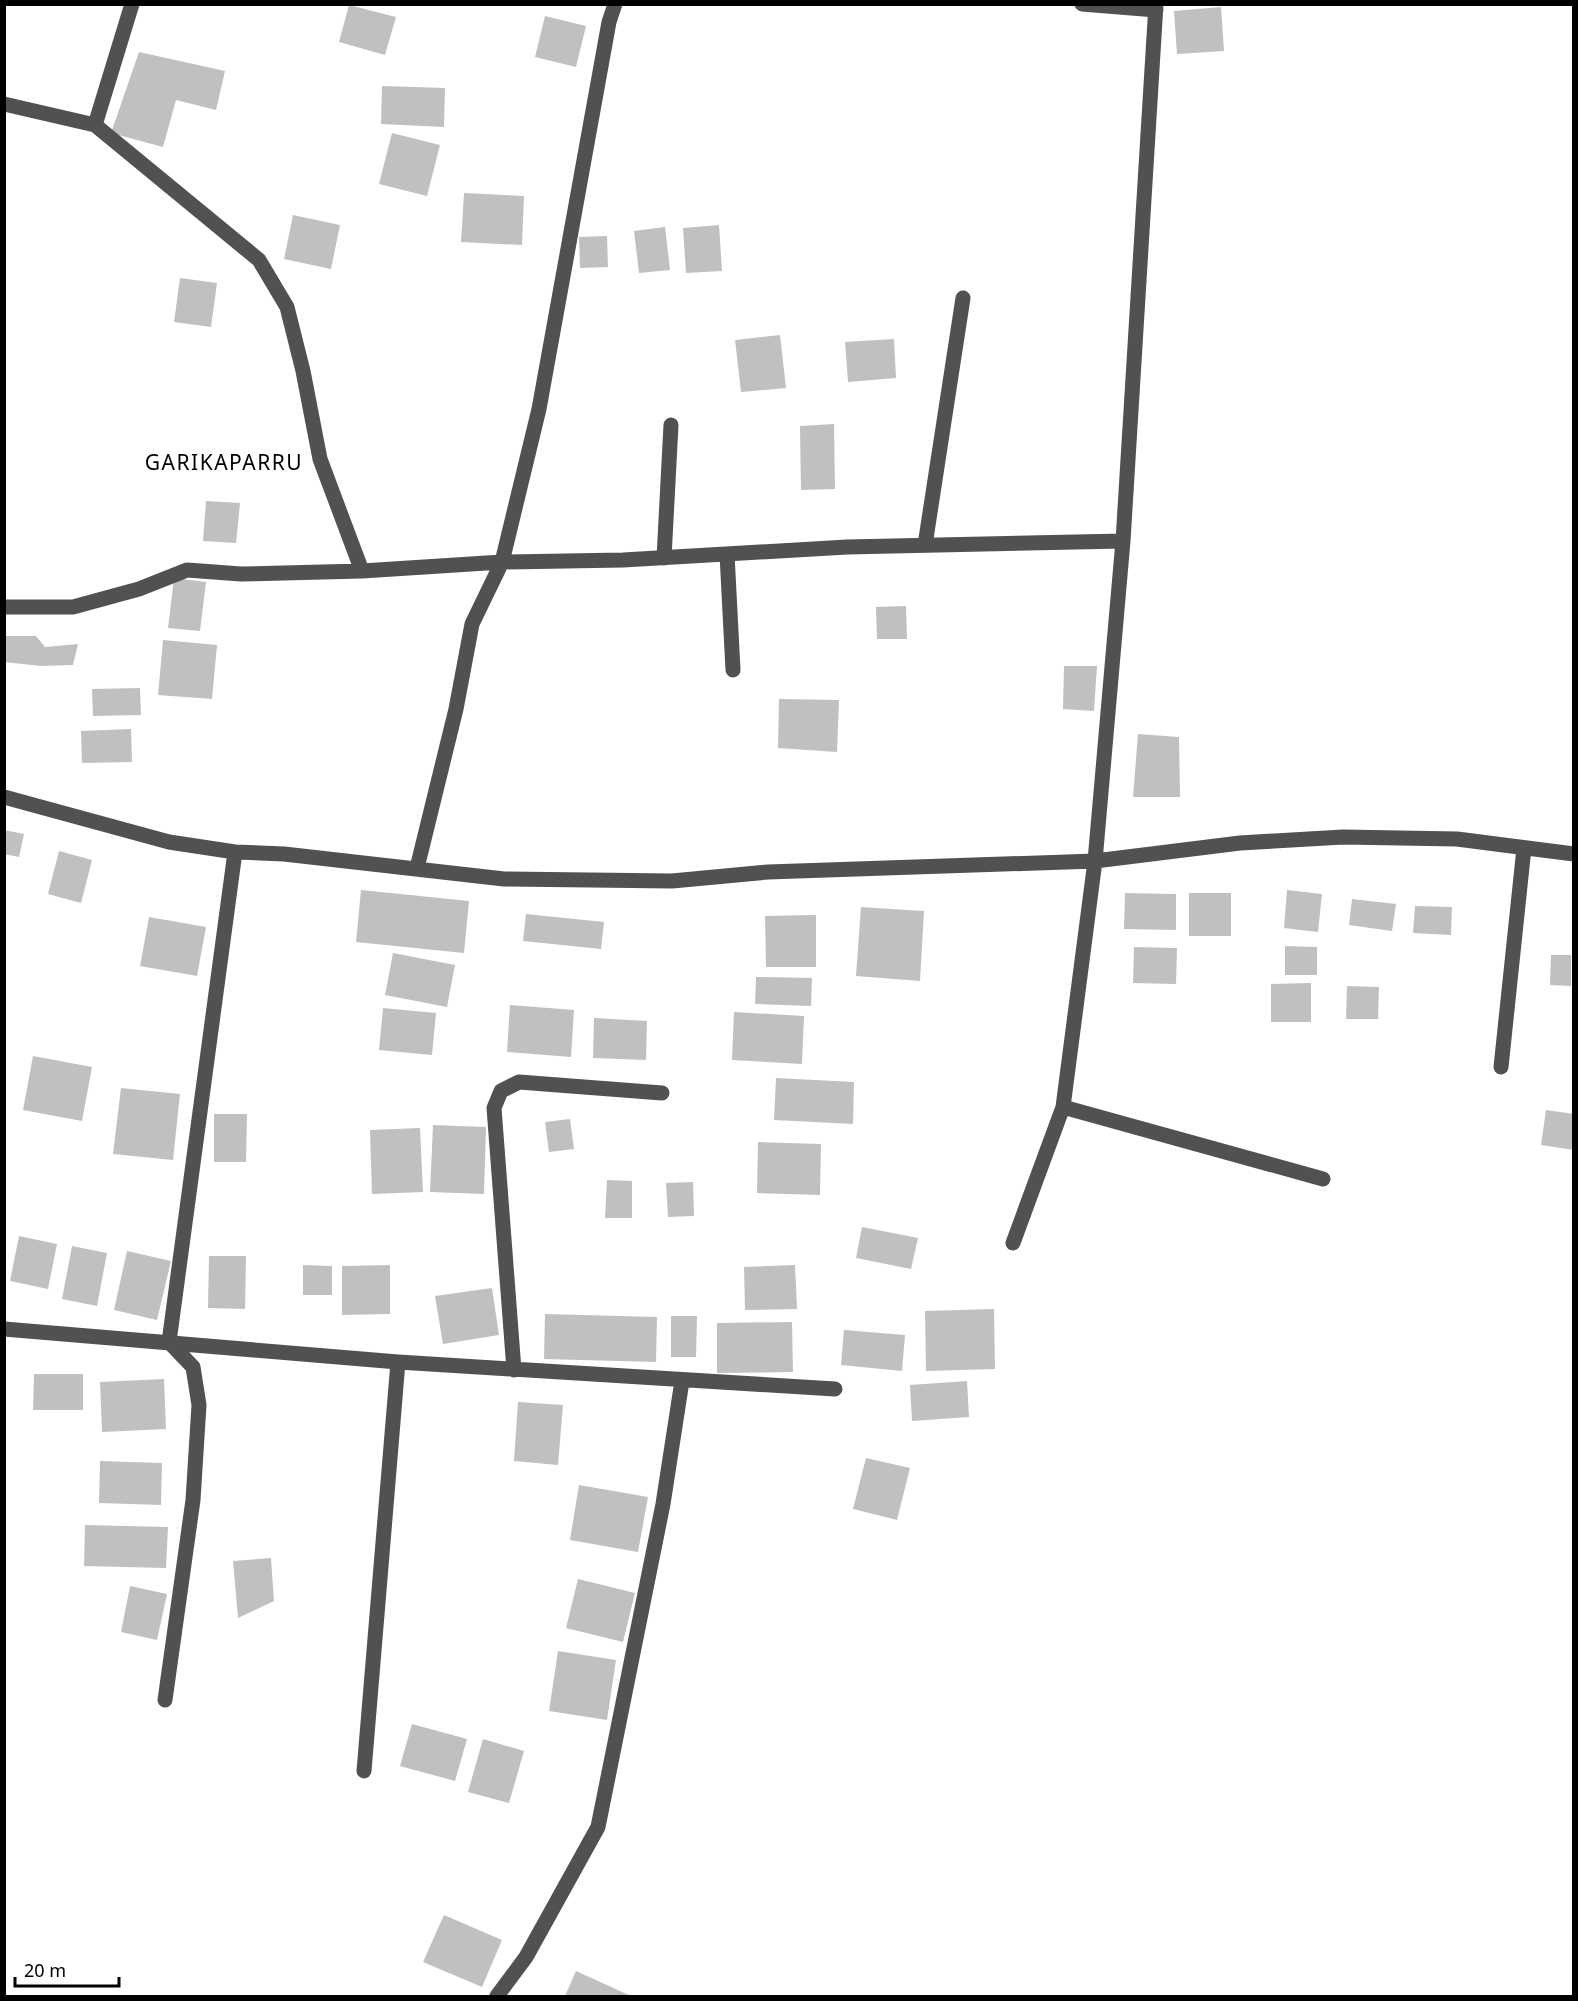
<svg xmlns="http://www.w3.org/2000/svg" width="1578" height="2001" font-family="'Noto Sans',sans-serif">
<rect width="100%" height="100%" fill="#fff"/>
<path fill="#c0c0c0" d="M349,5L396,17L385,55L339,42Z
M1221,7L1224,51L1177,54L1174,11Z
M545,16L586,26L576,67L535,57Z
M139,52L225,71L216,110L176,100L163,147L111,133Z
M382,86L445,88L444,127L381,124Z
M392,133L440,145L427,196L379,184Z
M464,193L524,196L522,245L461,242Z
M293,215L340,225L331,269L284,259Z
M719,225L722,271L686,273L683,228Z
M665,227L670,270L639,273L634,231Z
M607,236L608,267L580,268L579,237Z
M180,278L217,283L211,327L174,322Z
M780,335L786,388L741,392L735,340Z
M894,339L896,378L848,382L845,342Z
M834,424L835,489L801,490L800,426Z
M206,501L240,503L236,543L203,541Z
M174,578L206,582L200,631L168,628Z
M906,606L907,639H877L876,607Z
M5,636H36L45,647L78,644L73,665L41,666L4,662Z
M163,640L217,645L212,699L158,695Z
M1064,666H1097L1094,711L1063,709Z
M140,688L141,715L93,716L92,689Z
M779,699L839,700L837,752L778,748Z
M131,729L132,762L82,763L81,731Z
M1138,734L1179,737L1180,797H1133Z
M4,830L24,834L19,857L4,854Z
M59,851L92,860L81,903L48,894Z
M361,890L469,901L464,953L356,942Z
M1287,890L1322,894L1318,932L1284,928Z
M1125,893L1176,894V930L1124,929Z
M1189,893H1231V936H1189Z
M1352,899L1396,904L1392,931L1349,925Z
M1415,906L1452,907L1451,935L1413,933Z
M861,907L924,911L920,981L856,976Z
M526,914L604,922L601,949L523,941Z
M816,915V967H766L765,916Z
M149,917L206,927L197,976L140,966Z
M1285,946L1317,947V975H1285Z
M1134,947L1177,948L1176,984L1133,983Z
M393,953L455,965L447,1007L385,995Z
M1551,955H1571V986L1550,985Z
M756,977L812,978L811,1006L755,1004Z
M1311,983V1022H1271V984Z
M1347,986L1379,987L1378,1019H1346Z
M510,1005L574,1010L571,1057L507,1052Z
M383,1008L436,1013L432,1055L379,1050Z
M734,1012L804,1016L802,1064L732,1060Z
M594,1018L647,1021L646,1060L593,1058Z
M33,1056L92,1067L82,1121L23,1110Z
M776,1078L854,1082L853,1124L774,1120Z
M121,1088L180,1094L173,1160L113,1154Z
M1546,1110L1574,1114V1150L1541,1145Z
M214,1114H247L246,1162H214Z
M570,1119L574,1149L549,1152L545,1122Z
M433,1125L486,1127L484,1194L430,1192Z
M420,1128L423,1192L372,1194L370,1130Z
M758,1142L821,1144L820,1195L757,1193Z
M607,1180L632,1181V1218H605Z
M693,1182L694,1216L668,1217L666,1183Z
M862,1227L918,1238L911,1269L856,1258Z
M19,1236L57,1244L48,1289L10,1281Z
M72,1246L107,1253L97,1306L62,1299Z
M127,1251L171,1261L157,1320L114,1310Z
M209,1256H246L245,1309L208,1308Z
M303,1265L332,1266V1295H303Z
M390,1265V1314L342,1315V1266Z
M795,1265L797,1309L745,1310L744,1267Z
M492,1288L499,1335L443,1344L435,1296Z
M994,1309L995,1369L926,1371L925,1311Z
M545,1314L657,1317L656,1362L544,1359Z
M671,1316H697L696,1357H671Z
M792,1322L793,1372L717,1373V1323Z
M844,1330L905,1335L902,1371L841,1365Z
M34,1374H83V1410H33Z
M164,1379L166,1429L102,1432L100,1382Z
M967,1381L969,1417L912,1421L910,1385Z
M518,1402L563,1405L558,1465L514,1461Z
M866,1458L910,1468L897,1520L853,1509Z
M100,1461L162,1463L161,1505L99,1503Z
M579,1485L648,1497L638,1552L570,1540Z
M85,1525L168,1527L166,1568L84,1566Z
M271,1558L274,1601L238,1618L233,1561Z
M578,1579L635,1593L623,1642L566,1628Z
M130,1586L167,1594L157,1640L121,1632Z
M558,1651L616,1660L607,1720L549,1711Z
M412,1724L467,1739L455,1781L400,1766Z
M483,1739L524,1751L509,1803L468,1792Z
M444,1915L502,1940L482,1987L423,1962Z
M576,1971L631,1996H565Z"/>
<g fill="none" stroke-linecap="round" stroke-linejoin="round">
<path stroke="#515151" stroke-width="15" d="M1082,4L1156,10
M4,104L95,125L259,260L287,307L303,371L320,459L362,571
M95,125L132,4
M925,545L963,298
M727,554L733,670
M664,558L671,425
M4,607H73L139,589L187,570L241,574L362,571L502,562L623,560L847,547L1123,541
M4,797L169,842L235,852L284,854L504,879L672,881L768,872L1095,861L1240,843L1343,837L1457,839L1574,854
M417,868L456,709L472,624L502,562L539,409L609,22L615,4
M1501,1067L1524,848
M1063,1107L1095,861L1123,541L1156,4
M1013,1243L1063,1107L1323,1179
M4,1329L398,1362L835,1389
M514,1370L494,1108L501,1091L519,1082L662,1093
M165,1700L193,1500L199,1405L193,1367L169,1342L235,852
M364,1771L398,1362
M497,1996L526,1957L598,1827L663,1504L682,1381"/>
</g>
<g text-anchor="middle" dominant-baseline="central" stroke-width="5" stroke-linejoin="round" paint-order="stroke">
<g font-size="21" letter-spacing="1.5" fill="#000" stroke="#fff">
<text x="224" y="462">GARIKAPARRU</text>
</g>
</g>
<rect width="1578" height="2001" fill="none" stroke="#000000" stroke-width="12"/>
<path d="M15 1977v9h104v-9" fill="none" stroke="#000000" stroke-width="3"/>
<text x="24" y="1977" font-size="18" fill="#000000" stroke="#ffffff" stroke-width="4.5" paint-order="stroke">20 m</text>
</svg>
